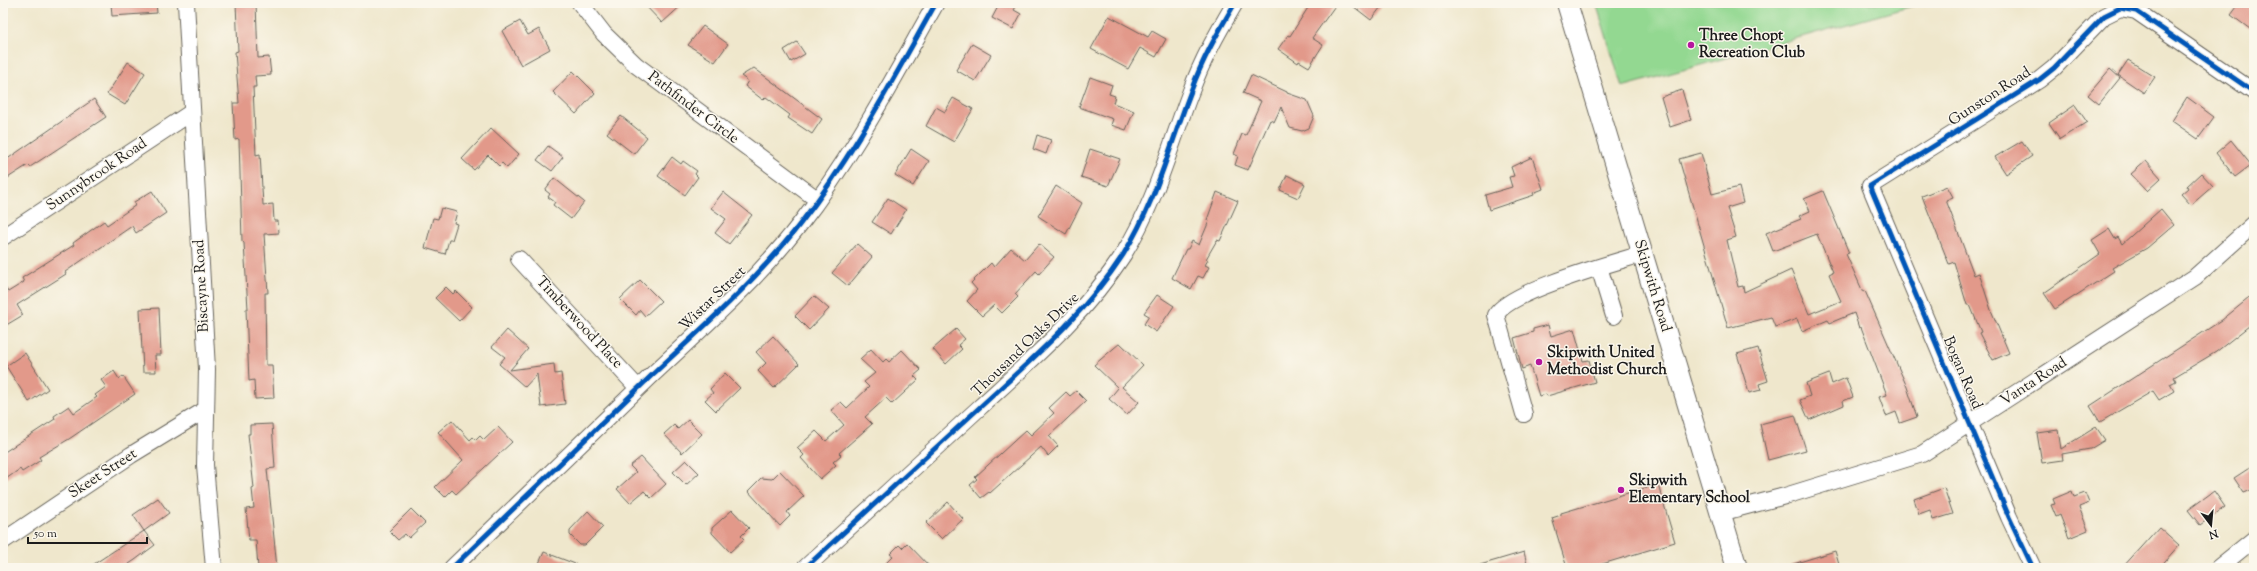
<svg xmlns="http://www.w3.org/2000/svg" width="2257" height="571" font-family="'Sorts Mill Goudy',serif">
<rect width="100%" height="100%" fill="#fbf7ec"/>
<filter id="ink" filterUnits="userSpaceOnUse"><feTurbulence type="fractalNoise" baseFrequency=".025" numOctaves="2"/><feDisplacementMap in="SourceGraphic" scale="8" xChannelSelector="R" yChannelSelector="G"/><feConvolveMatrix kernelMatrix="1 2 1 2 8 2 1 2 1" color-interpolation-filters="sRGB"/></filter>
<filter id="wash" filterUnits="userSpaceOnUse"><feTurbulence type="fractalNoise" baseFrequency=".012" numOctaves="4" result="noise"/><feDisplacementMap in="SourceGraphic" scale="16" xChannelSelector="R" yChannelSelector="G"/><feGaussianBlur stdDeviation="0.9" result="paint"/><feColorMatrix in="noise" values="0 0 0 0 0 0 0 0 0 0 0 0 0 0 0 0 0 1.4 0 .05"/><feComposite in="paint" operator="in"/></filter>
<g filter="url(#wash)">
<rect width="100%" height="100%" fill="#efe7cc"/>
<path fill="#93d891" stroke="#587a56" d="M1596,3H1923L1622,87Z"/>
<g id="blocks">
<path fill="#e2998a" d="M111,3H156L157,13L112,16Z
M236,3H256L258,58L269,57L271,75L255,76L256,87H253L256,155L260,154L263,205L273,204L274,221H278L279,233L264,234L268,293H265L266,365H272L274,398L255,399L254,380L249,381L246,309H248L244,243L242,241L239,139L235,140L233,103H239L235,52L238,51Z
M643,3H684L662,23Z
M1000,3H1018L1014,10L1021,14L1013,29L992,18Z
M1311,3H1337L1312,38L1323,45L1309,67L1299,61L1298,63L1278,49L1288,35L1290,36Z
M1349,3H1384L1371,20Z
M2240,3H2254V32L2231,15Z
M1109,16L1148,37L1152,31L1166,39L1156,57L1140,48L1128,69L1091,49Z
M520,21L528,35L539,29L550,49L521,65L502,31Z
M703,26L728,44L715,62L688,45Z
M797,42L805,54L791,62L784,50Z
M972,44L991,55L975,81L956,70Z
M2128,60L2155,77L2144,93L2118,75Z
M128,62L145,73L125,105L107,94Z
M754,68L822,119L812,134L788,118L790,115L766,97L763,100L745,86L748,81L741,76Z
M2110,69L2120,78L2099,104L2088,95Z
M573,71L595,93L576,114L553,92Z
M1251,75L1287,92V93L1307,100L1314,116L1309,128L1302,131L1290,128L1281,107L1274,122L1270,120L1248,170L1235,165L1238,156L1234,154L1242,134L1246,135L1261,101L1243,93Z
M1090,77L1112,85L1109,94L1115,96L1113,103L1134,111L1126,130L1111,125L1113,119L1079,107Z
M1682,90L1691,120L1670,127L1661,97Z
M2187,97L2214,117L2198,139L2172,121Z
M953,98L973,109L954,142L926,126L936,107L945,112Z
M94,99L106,117L30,167L28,165L3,181V162Z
M2075,105L2087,122L2060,139L2049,123Z
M621,116L647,137L634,154L607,133Z
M491,128L519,154L507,168L502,163L499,166L488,155L474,170L462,159Z
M1037,135L1051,140L1046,154L1033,149Z
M2231,140L2251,165L2235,177L2216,153Z
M2022,141L2032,156L2006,174L1995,157Z
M548,146L563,157L552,171L537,160Z
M911,149L929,161L913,186L895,175Z
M1090,149L1120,159L1108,186L1081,177Z
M1701,153L1712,194L1739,187L1743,203L1727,208L1736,237L1727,240L1738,287L1743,286L1744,292L1791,270L1809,314L1841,301L1829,274L1833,272L1817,234L1773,251L1766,233L1801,219L1799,216L1810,211L1804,199L1823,191L1849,253L1846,254L1863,292L1865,291L1907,387L1917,417L1900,423L1896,412L1886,416L1879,397L1887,395L1861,327L1859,328L1854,313L1830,323L1828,320L1802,331L1797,319L1775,327L1771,317L1728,328L1679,159Z
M672,157L681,164L683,161L697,171L695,174L698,177L685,195L658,176Z
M1532,157L1543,189L1533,193L1534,195L1489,210L1485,195L1512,187L1509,177L1514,176L1511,167Z
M2146,161L2161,178L2147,191L2131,174Z
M2201,173L2213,186L2191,205L2181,194L2188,188L2187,186Z
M1287,175L1305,184L1298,198L1280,190Z
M554,178L584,202L571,219L553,205L555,202L548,197L550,194L545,190Z
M1056,186L1082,203L1066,234L1038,216Z
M1947,186L1953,197L1946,200L1974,275L1979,273L1991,310L2009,353L1993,360L1979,333L1981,332L1970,305H1967L1954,262L1949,264L1922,196Z
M152,191L166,213L136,233L132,226L65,272L66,274L17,305L23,315L3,327V284L8,292L24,282L22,278L74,245L73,243L104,221L107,225L136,205L134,202Z
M723,192L752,215L729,244L715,233L726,219L711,208Z
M1217,192L1238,201L1220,241L1217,240L1206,259L1208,260L1205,265L1209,267L1203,278L1198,276L1191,289L1172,278L1186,249H1188L1192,241L1199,245L1209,221L1207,220Z
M888,198L906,210L891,234L872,222Z
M441,208L457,212L454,223L457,224L452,240H449L445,254L425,248L433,218L438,219Z
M2161,209L2174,225L2147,248L2112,268L2114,271L2055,309L2044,293L2100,254L2092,240L2109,229L2115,239L2118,237L2122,244Z
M857,244L872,257L848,286L832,273Z
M1039,244L1054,257L1039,274L1036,271L1015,294L1018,297L1002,313L994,305L982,316L967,301L977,290L971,283L991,263L994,267L1011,248L1025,260Z
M640,280L661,301L645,316L640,310L636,315L620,299Z
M446,287L453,294L456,291L472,307L459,321L435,298Z
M2254,294V322L2216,352L2174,377L2176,381L2170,384L2174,391L2159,400L2153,391L2100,422L2090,406L2222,320Z
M1157,295L1174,306L1156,332L1144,324L1149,316L1144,313Z
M814,296L829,309L809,330L795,316Z
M159,308L161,355H155L156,372H143L140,309Z
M1548,325L1551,336L1574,329L1583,361L1589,360L1595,382L1547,396L1546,394L1539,396L1530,366L1522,369L1514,338L1533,332V329Z
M956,329L965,339L958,345L962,349L946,364L933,349Z
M507,330L528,349L510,370L554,364L555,374L561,373L565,404L541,407L537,374L525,387L499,364L505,357L492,347Z
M773,336L799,364L774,388L758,371L766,363L756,352Z
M1120,343L1143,365L1122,387L1139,402L1127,415L1109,399L1118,388L1094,365Z
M1758,348L1768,381L1759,384L1761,390L1749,393L1737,354Z
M871,349L883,362L886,359L889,362L902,350L921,370L914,376L918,380L892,404L886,398L865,417L872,424L839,453L841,455L833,462L836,465L820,479L801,458L804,455L797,448L816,431L826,441L844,425L831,410L841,402L847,408L869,387L864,382L875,373L860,359Z
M25,353L48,389L29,402L6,366Z
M114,371L119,379L123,376L135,394L69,439L39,457L41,460L22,472L20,469L3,481V453L55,419L54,416L69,406L74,413L97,397L95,395L106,387L101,380Z
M725,373L740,388L716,411L705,400L713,393L710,389Z
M1829,374L1832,384L1846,378L1853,397L1843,401L1844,405L1809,420L1800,400L1810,396L1806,383Z
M1076,391L1086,401L1049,436L1058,446L1048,456L1041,447L990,493L989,492L981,498L970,485L977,479L975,477L1026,430L1031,435L1054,413L1049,408L1066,392L1070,396Z
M1795,415L1806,450L1768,460L1760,424Z
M452,420L470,440L473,437L476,440L480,436L484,440L498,427L512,442L456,494L452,490L445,497L435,487L463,460L438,432Z
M688,420L702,434L682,453L664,434L674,425L678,429Z
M272,424L275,468L267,469L277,568H258L256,540H249L246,509L254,508L252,489L254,488L248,434H250V425Z
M2096,427L2105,440L2090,449L2062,454L2063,460L2042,463L2037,433L2058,430L2061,449Z
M641,457L666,484L651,498L644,491L630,503L617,489L636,472L630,466Z
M686,460L699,473L686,485L673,472Z
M2254,465V489L2244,493L2234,478Z
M780,471L804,496L787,512L790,516L780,526L748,491L761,478L772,479Z
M1658,484L1675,542L1589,568H1567L1552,518L1561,515V513Z
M1944,488L1953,514L1933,520L1930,510L1919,514L1914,499Z
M2072,491L2074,497L2085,493L2089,503L2079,507L2088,530L2069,538L2060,515L2056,517L2051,505L2055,504L2053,499Z
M2214,491L2225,507L2200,525L2188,510Z
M158,498L169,513L144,531L133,515Z
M948,502L963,519L942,539L926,523Z
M411,509L425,523L409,538L405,534L398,540L389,531Z
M732,510L749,528L741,536L744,539L730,552L712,533V528Z
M588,511L603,527L585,545H580L570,535V530Z
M2159,527L2179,545L2159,568H2122Z
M144,531L155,545L135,560L123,568H88Z
M907,543L931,568H881L893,556L890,554L899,545L902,548Z
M1835,551L1840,568H1790V565Z
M544,552L583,567V568H537Z
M1524,552L1528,568H1480V565Z"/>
</g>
</g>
<g filter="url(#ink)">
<use href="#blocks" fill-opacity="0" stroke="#66635a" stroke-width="1"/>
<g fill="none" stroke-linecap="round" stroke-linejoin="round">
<g stroke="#66635a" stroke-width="18">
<path id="minor" d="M186,3L207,369L205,465L214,568
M580,3L604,34L636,65L818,200
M3,237L192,112
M519,259L638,388
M1599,267L1614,316
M1524,414L1496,315C1509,291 1613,263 1642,254
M1720,513L1785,496L1922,454L2195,277L2254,224
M3,541L131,455L205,410
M452,568C519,504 585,439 652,375C703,327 757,280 800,224C853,156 893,79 936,3
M805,568C863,515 921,461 979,408C1031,360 1084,315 1123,255C1156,202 1169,148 1191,91C1202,60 1218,32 1235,3
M2033,568L2009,517L1870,186L2039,80L2054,68L2104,16L2120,8L2136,11L2254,92
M2218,568L2254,539"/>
</g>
<g stroke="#66635a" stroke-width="22">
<path id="major" d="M1567,3L1737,568"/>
</g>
<use href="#minor" stroke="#fff" stroke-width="16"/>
<use href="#major" stroke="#fff" stroke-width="20"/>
<g stroke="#fbf7ec" stroke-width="8">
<path id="cycleway" d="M452,568C519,504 585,439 652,375C703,327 757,280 800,224C853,156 893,79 936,3
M805,568C863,515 921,461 979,408C1031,360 1084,315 1123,255C1156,202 1169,148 1191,91C1202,60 1218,32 1235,3
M2033,568L2009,517L1870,186L2039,80L2054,68L2104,16L2120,8L2136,11L2254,92"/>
</g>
<use href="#cycleway" stroke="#0057b8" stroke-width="5"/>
</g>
</g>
<g fill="#b5179e" stroke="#fbf7ec" stroke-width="1.5">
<circle cx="1691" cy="45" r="4"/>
<circle cx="1539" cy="362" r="4"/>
<circle cx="1621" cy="490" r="4"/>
</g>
<g text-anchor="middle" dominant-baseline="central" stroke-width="3" stroke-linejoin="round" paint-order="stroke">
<g font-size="15" font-weight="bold" fill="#1c1c1c" stroke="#fbf7ec" text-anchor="start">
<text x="1699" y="36">Three Chopt<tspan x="1699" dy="17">Recreation Club</tspan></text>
<text x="1547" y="353">Skipwith United<tspan x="1547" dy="17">Methodist Church</tspan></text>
<text x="1629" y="481">Skipwith<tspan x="1629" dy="17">Elementary School</tspan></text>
</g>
<g font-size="15" fill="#1c1c1c" stroke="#fbf7ec">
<text transform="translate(1990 97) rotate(-33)">Gunston Road</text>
<text transform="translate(693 108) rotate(37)">Pathfinder Circle</text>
<text transform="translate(97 175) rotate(-34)">Sunnybrook Road</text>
<text transform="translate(202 286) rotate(-93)">Biscayne Road</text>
<text transform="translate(1652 286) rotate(73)">Skipwith Road</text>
<text transform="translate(713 299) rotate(-44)">Wistar Street</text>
<text transform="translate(579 323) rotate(47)">Timberwood Place</text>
<text transform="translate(1026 345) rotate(-44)">Thousand Oaks Drive</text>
<text transform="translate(1962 373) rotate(67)">Bogan Road</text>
<text transform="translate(2034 382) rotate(-33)">Vanta Road</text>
<text transform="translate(103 474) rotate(-33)">Skeet Street</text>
</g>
</g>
<rect width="2257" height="571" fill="none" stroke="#fbf7ec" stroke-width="16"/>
<g transform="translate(2211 525) rotate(164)" stroke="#fbf7ec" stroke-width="3" paint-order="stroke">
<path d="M0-3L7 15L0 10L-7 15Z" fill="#1c1c1c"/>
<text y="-6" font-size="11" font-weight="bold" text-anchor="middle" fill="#1c1c1c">N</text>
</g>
<path d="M28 537v6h119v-6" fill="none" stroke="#1c1c1c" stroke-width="2"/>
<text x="34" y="537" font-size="12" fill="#1c1c1c" stroke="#fbf7ec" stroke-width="3" paint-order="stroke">50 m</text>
</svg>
